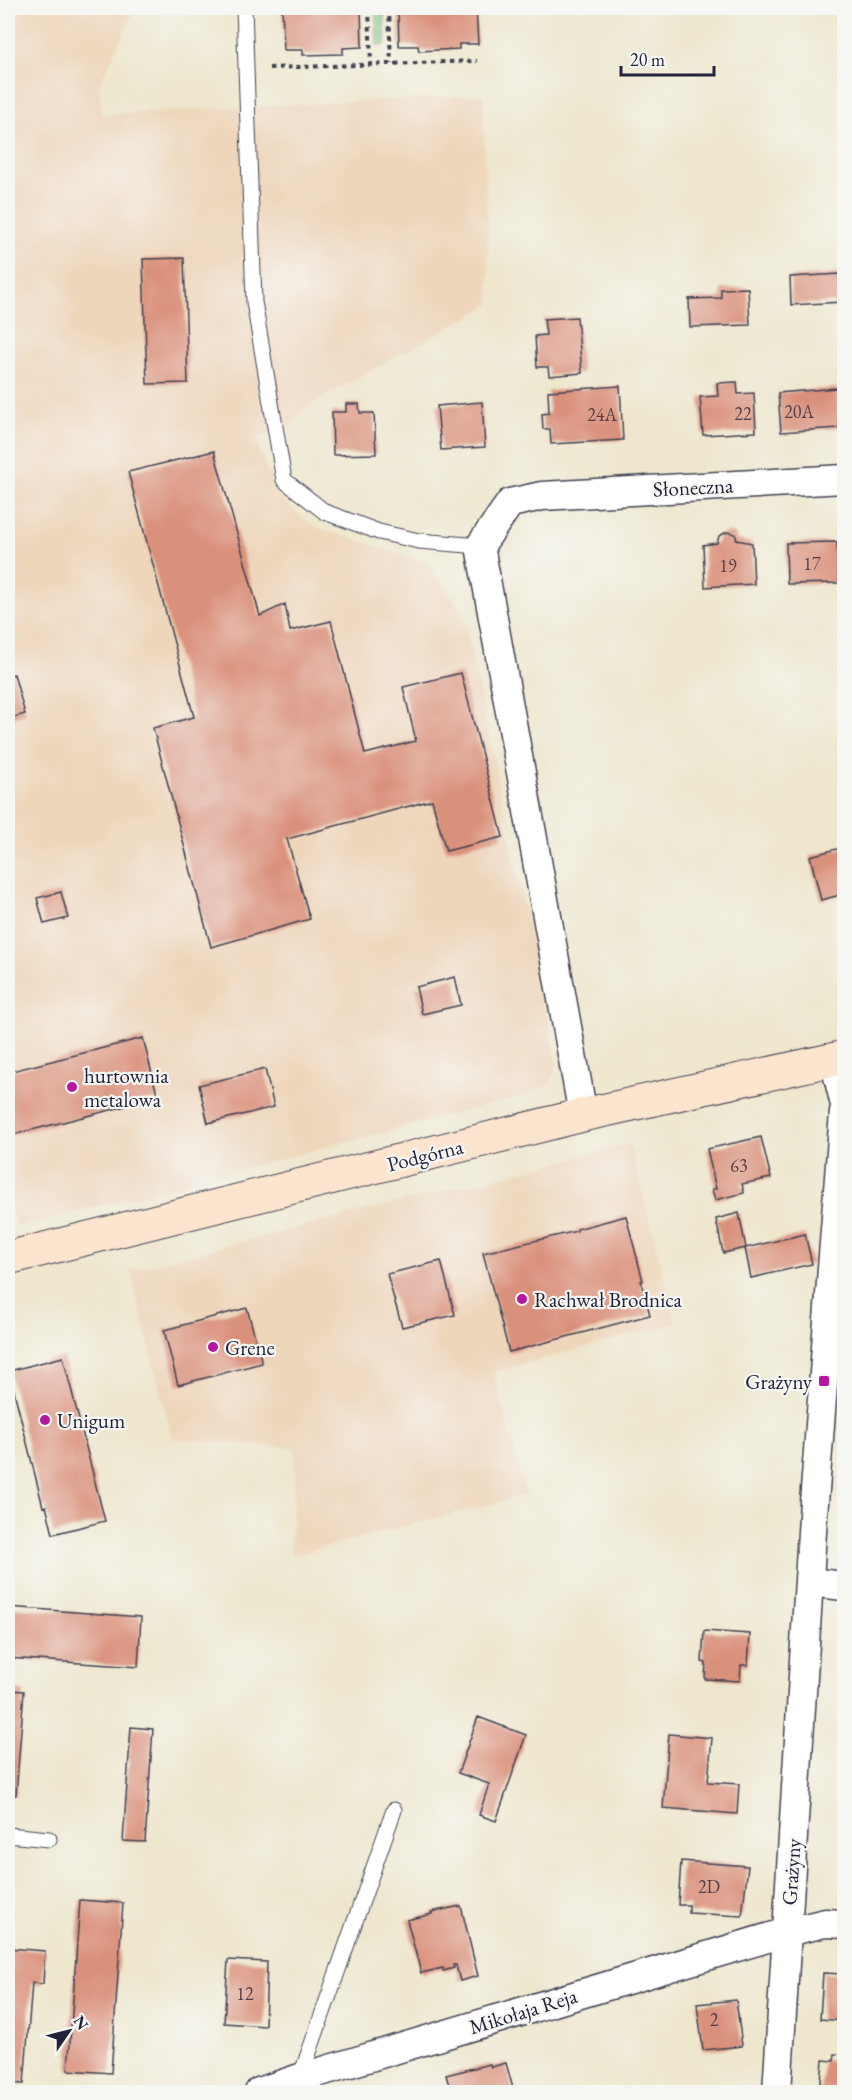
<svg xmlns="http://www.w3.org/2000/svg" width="852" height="2100" font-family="'EB Garamond',serif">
<rect width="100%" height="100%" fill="#f6f6f2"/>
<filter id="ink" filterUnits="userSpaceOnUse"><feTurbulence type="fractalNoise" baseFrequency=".0167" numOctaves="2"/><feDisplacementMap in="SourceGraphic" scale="12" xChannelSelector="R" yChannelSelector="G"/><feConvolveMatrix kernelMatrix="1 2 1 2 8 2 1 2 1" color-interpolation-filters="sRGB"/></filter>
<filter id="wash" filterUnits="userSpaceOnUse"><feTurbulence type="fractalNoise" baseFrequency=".008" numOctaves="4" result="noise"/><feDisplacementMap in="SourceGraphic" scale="24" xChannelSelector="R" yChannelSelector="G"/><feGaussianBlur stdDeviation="1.35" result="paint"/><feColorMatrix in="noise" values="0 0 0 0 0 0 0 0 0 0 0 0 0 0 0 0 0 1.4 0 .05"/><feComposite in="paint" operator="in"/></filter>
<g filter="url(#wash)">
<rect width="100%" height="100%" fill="#eee7ce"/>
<path fill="#eed6bb" d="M8,8H136L99,85L102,114L483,95L490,305L348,383L303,410L290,427L256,439L277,496L313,526L426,562L463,612L557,1063L550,1085L515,1098L18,1227L8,1208Z
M630,1144L676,1323L494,1372L526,1495L290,1556L296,1448L172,1438L130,1270Z"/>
<path fill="#83c984" stroke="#527660" stroke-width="1.5" d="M376,8H384L385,45H377Z"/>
<g id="blocks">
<path fill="#da917b" d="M282,8H361L362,47L343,48V54L303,55V50H284Z
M398,8H476L478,44H459V49L419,51L418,46H399Z
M184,258L188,383L147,384L143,259Z
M840,274L842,302L791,305L790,277Z
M748,288L750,325L690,327L689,299L721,298V289Z
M577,317L582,373L549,376L548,367H537L535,336L546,335L544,319Z
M737,382L738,394L754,393L756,432L703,435L700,397L718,396L717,383Z
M620,386L623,440L551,444L550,429H543L542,414L549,413L548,391Z
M837,388L839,428L781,432L778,393Z
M482,402L485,447L441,450L437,406Z
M346,404H359L360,413H374L376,454L333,455L332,412H346Z
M214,451L260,616L285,604L290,631L331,621L365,754L416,741L403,687L461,673L503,837L446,851L432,800L287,839L310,919L211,947L153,728L194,717L128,472Z
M727,532L735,534L737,540L752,543L754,584L705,587L703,545L717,543L719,536Z
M837,542L839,583L787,584L786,543Z
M14,674L25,714L8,719V676Z
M844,847V894L821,900L810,856Z
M61,892L68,918L44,924L37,898Z
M455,977L461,1005L422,1014L416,987Z
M143,1038L158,1098L8,1136V1072Z
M265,1069L274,1107L208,1123L199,1085Z
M761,1137L771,1178L742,1184L744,1193L715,1200L712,1189H716L707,1149Z
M739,1213L746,1248L723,1253L716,1219Z
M626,1216L643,1281H641L650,1315L509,1352L483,1253L577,1231V1229Z
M805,1234L812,1264L751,1278L745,1248Z
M441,1261L455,1315L402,1327L387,1274Z
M247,1308L262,1363L178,1385L164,1330Z
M63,1357L105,1521L53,1534L46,1506L43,1507L9,1371Z
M8,1607L141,1617L138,1667L8,1658Z
M704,1631L750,1634L748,1665H741L740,1681L705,1679L706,1663L702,1662Z
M8,1690L24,1691L16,1795L8,1794Z
M478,1717L526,1735L496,1821L479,1815L489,1784L458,1773Z
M131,1727L153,1729L145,1842L123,1841Z
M669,1734L712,1738L708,1782L739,1784L737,1814L663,1808Z
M681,1861L748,1866L742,1916L689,1913V1905H678Z
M80,1900L123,1903L111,2073L68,2070Z
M461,1906L478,1976L460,1981L456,1965H453L454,1968L443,1971V1968L421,1973L407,1920L432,1914L431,1912Z
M8,1948L45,1951L43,1984L32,1983L24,2084L8,2083Z
M228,1960L267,1962L265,2026L224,2023Z
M823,1973L844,1974V2021L820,2019Z
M736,2000L742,2046L703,2050L697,2004Z
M835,2054L844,2055V2092H820L823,2060L834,2061Z
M506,2063L514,2092H451L446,2075L490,2064L491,2067Z"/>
</g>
</g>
<g filter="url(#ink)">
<use href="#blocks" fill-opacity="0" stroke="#414051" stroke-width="1.5"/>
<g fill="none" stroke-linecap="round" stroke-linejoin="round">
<g stroke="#414051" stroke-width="17">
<path id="lane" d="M244,8L254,302L284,480L325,512L379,532L419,541L480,546
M8,1835L49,1839
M300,2078L394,1810"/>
</g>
<g stroke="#414051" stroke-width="31">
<path id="street" d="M834,1060L844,1101
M583,1115L480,546L510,503L542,496L844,479
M809,1582L844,1586
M259,2092L300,2078L787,1932L825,1923L844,1924
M777,2092L813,1516L844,1112"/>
</g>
<g stroke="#414051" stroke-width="35">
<path id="secondary" d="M8,1258L583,1115L844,1057"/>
</g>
<path stroke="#414051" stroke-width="4" stroke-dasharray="4.5 4.5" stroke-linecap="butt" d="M369,8L371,65
M389,8L391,64
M269,68L477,61"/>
<use href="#lane" stroke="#fff" stroke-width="15"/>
<use href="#street" stroke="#fff" stroke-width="28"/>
<use href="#secondary" stroke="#fbe5cf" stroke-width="33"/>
</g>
</g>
<g fill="#b5179e" stroke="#f6f6f2" stroke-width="2">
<circle cx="72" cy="1087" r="6"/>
<circle cx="522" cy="1299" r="6"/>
<circle cx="213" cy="1347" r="6"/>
<rect x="818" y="1375" width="12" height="12" rx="3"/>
<circle cx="45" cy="1420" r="6"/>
</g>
<g text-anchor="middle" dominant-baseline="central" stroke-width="4.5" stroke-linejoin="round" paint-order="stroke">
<g font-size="18" fill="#503e4b">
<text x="799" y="411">20A</text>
<text x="743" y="413">22</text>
<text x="602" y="414">24A</text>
<text x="812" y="563">17</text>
<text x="728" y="565">19</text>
<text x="739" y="1165">63</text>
<text x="709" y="1886">2D</text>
<text x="245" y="1993">12</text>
<text x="714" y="2019">2</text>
</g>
<g font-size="21" fill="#22223b" stroke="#f6f6f2">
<text transform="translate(693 487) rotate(-3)">Słoneczna</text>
<text transform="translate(425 1155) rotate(-14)">Podgórna</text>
<text transform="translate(791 1872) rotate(-86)">Grażyny</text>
<text transform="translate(523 2011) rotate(-17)">Mikołaja Reja</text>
</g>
<g font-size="21" fill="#22223b" stroke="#f6f6f2" text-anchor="start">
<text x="84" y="1075">hurtownia<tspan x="84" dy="24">metalowa</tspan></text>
<text x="534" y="1299">Rachwał Brodnica</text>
<text x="225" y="1347">Grene</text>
<text x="812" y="1381" text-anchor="end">Grażyny</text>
<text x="57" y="1420">Unigum</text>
</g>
</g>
<rect width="852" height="2100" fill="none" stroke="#f6f6f2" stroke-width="30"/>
<g transform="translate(69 2031) rotate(55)" stroke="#f6f6f2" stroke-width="4.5" paint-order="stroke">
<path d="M0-4.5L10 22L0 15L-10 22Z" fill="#22223b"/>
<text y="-9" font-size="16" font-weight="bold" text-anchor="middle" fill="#22223b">N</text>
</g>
<path d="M621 66v9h93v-9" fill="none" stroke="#22223b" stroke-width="3"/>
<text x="630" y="66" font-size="18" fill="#22223b" stroke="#f6f6f2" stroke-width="4.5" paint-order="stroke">20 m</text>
</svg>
